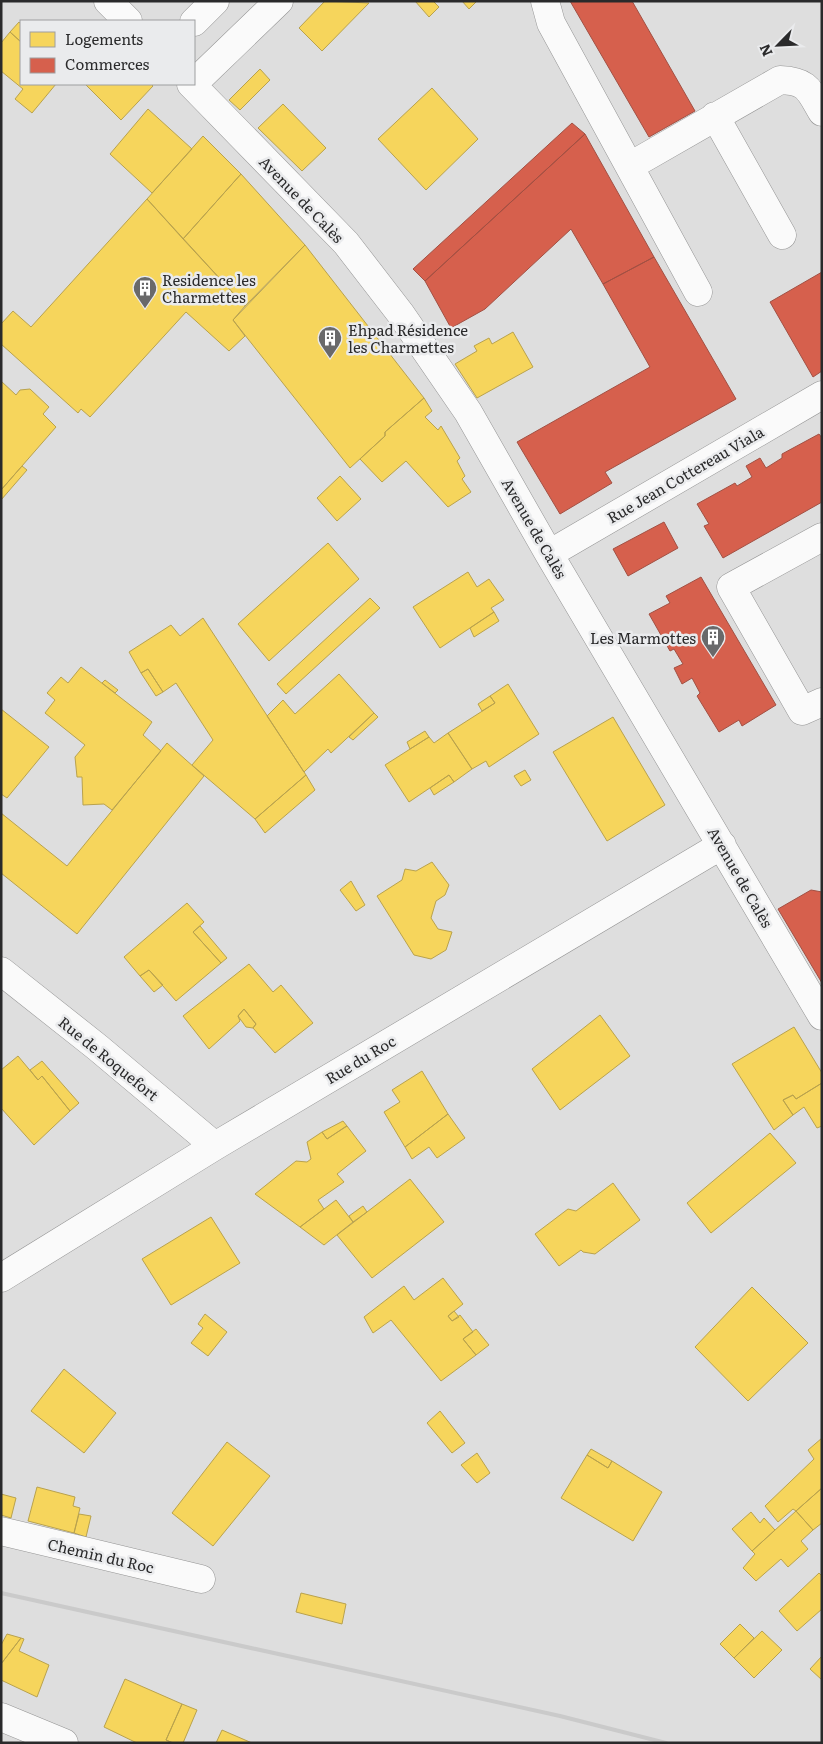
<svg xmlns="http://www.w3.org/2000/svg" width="823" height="1744" font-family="Literata,serif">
<rect width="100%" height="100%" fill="#dedede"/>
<path fill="#f6d55c" stroke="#b9a24d" d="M325,1L369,3L322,51L299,28Z
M415,1H433L439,7L429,17Z
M462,1H477L469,9Z
M19,22L21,24V42L10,32Z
M10,32L21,42V84H56L32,113L15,99L23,89L1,71V43Z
M260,69L270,80L240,110L229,100Z
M85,84H151L153,86L121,120Z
M432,88L478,139L426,190L378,139Z
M283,104L326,148L302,171L258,128Z
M148,109L192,149L152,193L110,154Z
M203,136L241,174L183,239L147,199Z
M241,174L305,245L245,306L183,239Z
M147,199L245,306L233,320L245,336L229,351L186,312L90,417L81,409L78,413L1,344V324L13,311L31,327Z
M305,245L424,398L385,432V436L350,468L233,320Z
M513,332L533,367L477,398L455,364L477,351L474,346L489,338L492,344Z
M1,381L16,395L20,390L30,389L49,407L43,414L56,427L1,490Z
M424,398L432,411L425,417L438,430L441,426L460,458L457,461L465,476L462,479L471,492L448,507L406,461L382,482L360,459L385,436V432Z
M22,466L27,470L1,500V490Z
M340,476L361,499L337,521L317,498Z
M328,543L359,579L269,661L238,624Z
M468,572L477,587L489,579L504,600L491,608L494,612L440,648L413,607Z
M370,598L380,608L286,694L277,684Z
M494,612L499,621L474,637L470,628Z
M203,618L306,775L255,819L192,765L213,740L176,683L163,692L148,669L141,673L129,652L171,625L180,636Z
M81,667L152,722L143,735L161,751L112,810L104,804L83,805L82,777H77L75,757L85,745L45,713L55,700L47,693L61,677L68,683Z
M148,669L163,692L156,696L141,673Z
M339,674L374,713L331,753L328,749L304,772L267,716L283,700L295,714Z
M105,680L118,690L115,693L102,683Z
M508,684L539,734L489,767L486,761L472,769L448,733L495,703L490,696Z
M490,696L495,703L482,711L478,704Z
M1,709L49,747L7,798L1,794Z
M374,713L378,717L353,740L349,737Z
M613,717L665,805L607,841L553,752Z
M425,731L429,737L410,749L407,742Z
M448,733L472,769L454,782L449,775L409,802L385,765L429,737L434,743Z
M167,743L204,776L77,934L1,873V813L67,866Z
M525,770L531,780L521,786L514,776Z
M306,775L315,790L265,833L255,819Z
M449,775L454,782L434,795L430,788Z
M432,862L449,885L445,895L436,901L431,918L438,929L452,932L446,950L431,959L414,955L377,896L402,880L405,869L416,871Z
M351,881L365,905L356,911L340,890Z
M187,903L204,922L193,932L221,963L176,1001L149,970L140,976L124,957Z
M200,926L227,958L221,963L193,932Z
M249,964L273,992L281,985L313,1023L275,1053L253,1028L256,1024L244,1009L238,1016L240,1021L209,1049L183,1016Z
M149,970L163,985L154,992L140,976Z
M244,1009L256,1024L253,1028L246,1027L238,1016Z
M600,1015L630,1056L560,1110L532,1069Z
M794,1027L822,1073V1083L796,1099L793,1095L783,1100L793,1115L774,1130L732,1064Z
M18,1056L38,1080L42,1076L70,1111L34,1145L1,1108V1070Z
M42,1061L79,1103L70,1111L42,1076L38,1080L30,1070Z
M422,1071L448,1114L405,1147L384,1112L400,1102L392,1090Z
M822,1083V1126L817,1128L804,1107L793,1115L783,1100L793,1095L796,1099Z
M448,1114L465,1138L437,1158L429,1147L412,1159L405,1147Z
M343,1121L347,1126L345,1127L327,1139L322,1132Z
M347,1126L366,1151L337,1174L344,1182L318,1200L324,1209L300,1227L255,1194L296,1161L307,1162L311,1159L307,1142L322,1132L327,1139Z
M770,1133L796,1163L711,1233L687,1203Z
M410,1179L444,1222L372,1278L337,1235Z
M613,1183L640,1220L595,1254L583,1252L581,1250L559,1266L535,1234L568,1209L576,1211Z
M336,1200L353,1222L324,1245L300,1227Z
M363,1206L367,1212L353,1222L349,1216Z
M211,1217L240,1263L171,1305L142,1259Z
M443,1278L463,1304L448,1316L452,1321L460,1315L473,1332L463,1339L476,1355L441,1381L391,1320L373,1333L364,1317L404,1286L414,1300Z
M752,1287L808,1343L748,1401L695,1347Z
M454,1311L459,1317L452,1321L448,1316Z
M205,1314L227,1332L208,1356L191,1343L203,1328L198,1324Z
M476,1329L489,1345L476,1355L463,1339Z
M64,1369L116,1413L84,1453L31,1411Z
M440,1411L465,1443L452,1453L427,1423Z
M822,1438V1488L796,1511L793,1509L778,1522L765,1506L814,1459L808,1450Z
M227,1442L270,1476L213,1546L172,1513Z
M591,1449L612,1461L608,1468L587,1455Z
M477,1453L490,1473L477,1483L461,1465Z
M587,1455L608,1468L612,1461L662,1492L633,1541L561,1498Z
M37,1487L75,1497L73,1506L80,1508L74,1533L28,1521Z
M822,1488V1523L813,1530L796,1511Z
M1,1494L16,1498L11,1518L1,1515Z
M796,1511L813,1530L801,1541L808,1549L788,1567L781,1559L756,1581L743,1568L755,1554L752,1551Z
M751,1512L760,1523L764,1518L775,1530L752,1551L732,1529Z
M79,1514L91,1516L86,1537L74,1533Z
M819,1573L822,1576V1609L797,1631L779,1611Z
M301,1593L346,1604L342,1624L296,1612Z
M740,1624L754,1638L734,1658L720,1644Z
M762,1631L782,1650L754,1678L734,1658Z
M7,1634L21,1638L1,1664V1645Z
M21,1638L24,1639L19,1651L49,1665L37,1697L1,1680V1664Z
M822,1656V1680L810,1669Z
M125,1679L182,1704L166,1740L173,1743H137L104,1727Z
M182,1704L197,1710L183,1743H173L166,1740Z
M222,1730L252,1743H216Z"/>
<path fill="#d6604d" stroke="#a25043" d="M570,1H632L695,111L649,137Z
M572,123L585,134L425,281L413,269Z
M585,134L654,257L603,284L571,229L485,309L451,328L425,281Z
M654,257L736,399L605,472L612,483L560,514L517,442L650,367L603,284Z
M822,272V371L813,377L770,302Z
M819,434L822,438V502L723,558L704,526L709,524L697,504L735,483L737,486L752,477L746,466L760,458L766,468L782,458V454Z
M664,522L678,548L628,576L613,549Z
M701,577L776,705L742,726L739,720L719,732L697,696L700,693L692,678L682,684L674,668L683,664L674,649L670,651L649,614L670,603L666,596Z
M811,890L822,892V983L778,909Z"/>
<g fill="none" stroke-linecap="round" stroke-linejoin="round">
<g stroke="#949494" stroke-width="29">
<path id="minor" d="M108,1L128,21
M545,1L551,23L698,292
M194,22L215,1
M194,83L279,1
M191,84L346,243L400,313L468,412L549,554L822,1016
M715,116L782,235
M630,166L780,80C808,81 809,90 822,112
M822,537L731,587L802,711L822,702
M549,554L822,395
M1,971L97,1047L215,1146
M1,1278L215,1146L722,845
M1,1531L201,1579
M1,1717L64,1743"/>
</g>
<use href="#minor" stroke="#fafafa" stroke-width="28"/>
<path stroke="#cacaca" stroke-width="4" d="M1,1593L560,1716L666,1743"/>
</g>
<defs>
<g id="building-pin" transform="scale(1.25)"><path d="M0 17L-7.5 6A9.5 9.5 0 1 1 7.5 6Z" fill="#69696a" stroke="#eaebed"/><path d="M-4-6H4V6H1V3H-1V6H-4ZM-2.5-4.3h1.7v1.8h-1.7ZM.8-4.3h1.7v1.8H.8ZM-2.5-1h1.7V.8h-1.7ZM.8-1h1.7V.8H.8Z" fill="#fff"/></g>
</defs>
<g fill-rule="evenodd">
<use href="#building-pin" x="145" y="288"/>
<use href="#building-pin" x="330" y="338"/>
<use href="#building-pin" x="713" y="637"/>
</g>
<g text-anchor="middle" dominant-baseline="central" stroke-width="5" stroke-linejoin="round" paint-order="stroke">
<g font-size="15" fill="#2a2a2b" stroke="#eaebed">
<text transform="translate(302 199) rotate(46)">Avenue de Calès</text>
<text transform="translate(685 474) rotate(-30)">Rue Jean Cottereau Viala</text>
<text transform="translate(535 528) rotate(60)">Avenue de Calès</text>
<text transform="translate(741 877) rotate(60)">Avenue de Calès</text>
<text transform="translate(109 1058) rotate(39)">Rue de Roquefort</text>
<text transform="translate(360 1059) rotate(-31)">Rue du Roc</text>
<text transform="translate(101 1555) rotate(13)">Chemin du Roc</text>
</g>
<g font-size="15" fill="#2a2a2b" stroke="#eaebed" text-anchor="start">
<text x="162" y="279">Residence les<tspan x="162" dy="17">Charmettes</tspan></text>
<text x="348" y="329">Ehpad Résidence<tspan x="348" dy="17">les Charmettes</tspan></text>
<text x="696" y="637" text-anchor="end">Les Marmottes</text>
</g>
</g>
<rect width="823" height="1744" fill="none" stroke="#2a2a2b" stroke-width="5"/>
<rect x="20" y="20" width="175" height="65" fill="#eaebed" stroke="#9d9e9f"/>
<rect x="30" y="32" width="25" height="15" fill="#f6d55c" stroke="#9d9e9f"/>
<text x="65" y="45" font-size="15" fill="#2a2a2b">Logements</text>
<rect x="30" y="58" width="25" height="15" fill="#d6604d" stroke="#9d9e9f"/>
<text x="65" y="70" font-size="15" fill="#2a2a2b">Commerces</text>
<g transform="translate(778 45) rotate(246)" stroke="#eaebed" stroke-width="4" paint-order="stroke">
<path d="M0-4L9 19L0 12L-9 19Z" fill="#2a2a2b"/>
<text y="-8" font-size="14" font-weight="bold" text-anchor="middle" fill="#2a2a2b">N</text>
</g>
</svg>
